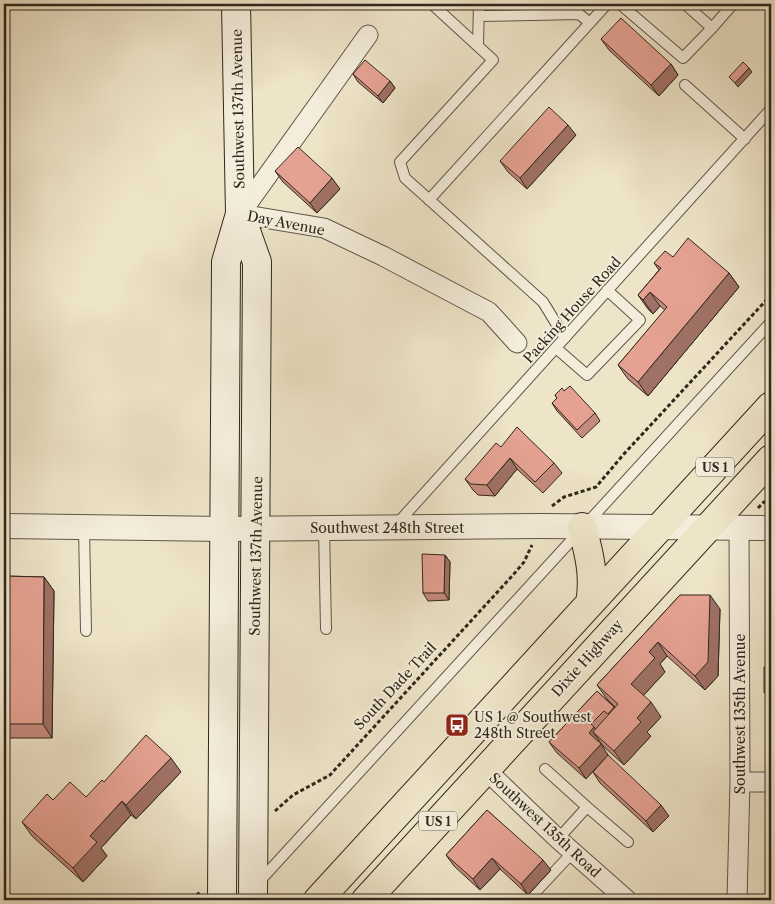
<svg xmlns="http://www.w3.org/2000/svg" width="775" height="904" font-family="'Libre Caslon Text',serif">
<rect width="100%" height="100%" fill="#eee4c8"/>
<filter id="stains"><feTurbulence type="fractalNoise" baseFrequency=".004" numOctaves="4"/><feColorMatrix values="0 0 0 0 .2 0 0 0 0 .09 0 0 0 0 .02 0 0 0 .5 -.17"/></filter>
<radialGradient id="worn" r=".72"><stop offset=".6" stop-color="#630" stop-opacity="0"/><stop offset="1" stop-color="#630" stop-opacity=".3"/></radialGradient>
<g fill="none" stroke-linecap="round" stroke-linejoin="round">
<g stroke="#5f5648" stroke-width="12">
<path id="service" d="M432,4L493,60L400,162L405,178L543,302L565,338
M620,4L683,58L712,28L685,4
M479,16L579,14L590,23
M712,28L733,4
M478,45L479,4
M685,85L745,139
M429,200L607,4
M556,348L587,375L640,320L607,290
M395,526L771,109
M84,527L86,631
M324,528L326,629
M545,769L587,807L558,839
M587,807L628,842
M258,883L771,322
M528,900L573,852"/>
</g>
<g stroke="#5f5648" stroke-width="21">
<path id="minor" d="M368,35L240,214L324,228L383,256L489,312L517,343
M486,770L558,839L627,900
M740,782H771
M737,900L740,782L739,527"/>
</g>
<g stroke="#5f5648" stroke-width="26">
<path id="tertiary" d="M4,526L224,529L541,526L771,528"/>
</g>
<g stroke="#2f271d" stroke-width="30">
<path id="secondary" d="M236,4L240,214L257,262L253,900
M222,900L226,262L240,214"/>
</g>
<g stroke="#2f271d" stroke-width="30">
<path id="trunk" d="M582,527C589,553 595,576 590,603
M318,900L771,406
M366,900L771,459"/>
</g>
<path stroke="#2f271d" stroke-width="3" stroke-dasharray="4 2.5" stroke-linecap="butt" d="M552,506L564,497L596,487L623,455L771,295
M758,508L765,501
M275,811L293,795L330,775L513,575L524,562L532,545
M192,900L201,891"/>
<use href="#service" stroke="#f4eddb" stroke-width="10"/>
<use href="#minor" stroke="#f4eddb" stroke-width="19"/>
<use href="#tertiary" stroke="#f4eddb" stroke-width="24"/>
<use href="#secondary" stroke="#f4eddb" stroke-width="28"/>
<use href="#trunk" stroke="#eee4c8" stroke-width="28"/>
</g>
<path fill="#c58b7e" stroke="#2f271d" d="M601,39L671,64L678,75L659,96L609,50Z
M353,74L390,81L395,88L383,103L358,82Z
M576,135L527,189L508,172L500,161Z
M275,171L340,189L317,213L283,182Z
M673,257L729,273L739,287L648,396L628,379L618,365L665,310L660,306L653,314L648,309L638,295L659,270L654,263Z
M564,391L595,413L600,421L582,438L557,411L552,403L557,398L555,395Z
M501,447L554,463L562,473L543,493L517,469L495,496L478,495L473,490L465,479Z
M445,555L450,562L449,600L428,601L423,593Z
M4,576L44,577L54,591L52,738H4Z
M680,595L720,609L718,676L705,690L667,656L660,664L665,672L643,696L661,717L647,732L651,736L624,765L603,746L599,740L598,742L608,755L586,779L557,753L549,742L597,691L615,708V707L607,699L597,685Z
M764,692H771V702Z
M181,772L136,819L131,815L101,848L107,856L83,882L32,836L22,822L53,800L86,797L104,782Z
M593,772L669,816L653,832L600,783Z
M487,810L551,870L528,895L500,869L480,890L454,866L446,855Z"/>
<path fill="#a07166" stroke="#2f271d" d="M671,64L678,75L659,96L651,85Z
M749,68L752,72L738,87L735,83Z
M390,81L395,88L383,103L378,96Z
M568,125L576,135L527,189L520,178Z
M332,178L340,189L317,213L310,203Z
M729,273L739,287L648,396L638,382Z
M650,292L660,306L653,314L643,300Z
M510,458L517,469L495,496L487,485Z
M445,555L450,562L449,600L444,593Z
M44,577L54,591L52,738L43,724Z
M710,595L720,609L718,676L705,690L695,676Z
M658,642L667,656L660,664L665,672L641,698L631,684L649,652Z
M651,702L661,717L647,732L651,736L624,765L614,751L637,718Z
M594,727L601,738L593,732L599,740L596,744L589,733Z
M601,744L608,755L586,779L579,768Z
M171,758L181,772L136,819L126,805Z
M122,801L131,815L101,848L107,856L83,882L73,868L90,836Z
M661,805L669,816L653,832L646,821Z
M492,858L500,869L480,890L473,879Z
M543,860L551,870L528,895L521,884Z"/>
<path fill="#e5a292" stroke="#2f271d" d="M621,18L671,64L651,85L601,39Z
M365,60L390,81L378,96L353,74Z
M743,62L749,68L735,83L729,77Z
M549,107L568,125L520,178L500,161Z
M298,147L332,178L310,203L275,171Z
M688,238L729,273L638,382L618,365L667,307L650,292L643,300L638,295L661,268L654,263L665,251L673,257Z
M570,386L595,413L577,430L552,403L557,398L555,395L562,388L564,391Z
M517,427L554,463L535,482L510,458L487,485L471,484L465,479L496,443L501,447Z
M422,554L445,555L444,593H423Z
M4,576L44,577L43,724H4Z
M680,595H710L708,662L695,676L658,642L649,652L655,658L631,684L651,702L637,718L641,722L614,751L593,732L618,704L597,685Z
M764,667H771V692H764Z
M597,691L614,707L608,714L604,711L591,724L594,727L589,733L601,744L579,768L549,742Z
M146,735L171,758L126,805L122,801L90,836L97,842L73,868L22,822L47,794L53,800L70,782L86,797L102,780L104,782Z
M608,755L661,805L646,821L593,772Z
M487,810L543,860L521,884L492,858L473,879L446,855Z"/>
<defs>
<g id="bus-square" transform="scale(1.25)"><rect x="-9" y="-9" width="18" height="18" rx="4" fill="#8f2418" stroke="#f4eddb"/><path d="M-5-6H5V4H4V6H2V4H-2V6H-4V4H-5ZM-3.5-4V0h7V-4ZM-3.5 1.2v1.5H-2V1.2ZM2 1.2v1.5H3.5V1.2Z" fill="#fff"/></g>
</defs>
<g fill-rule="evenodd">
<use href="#bus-square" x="457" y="725"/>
</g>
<g text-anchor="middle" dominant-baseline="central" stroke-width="4" stroke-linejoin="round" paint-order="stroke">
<g fill="#f4eddb" stroke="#6a6256" stroke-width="1">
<rect x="696" y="457.5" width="38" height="19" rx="4"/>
<rect x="419" y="811.5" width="38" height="19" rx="4"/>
</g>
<g font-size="12" font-weight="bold" fill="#2f271d">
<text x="715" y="467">US 1</text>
<text x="438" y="821">US 1</text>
</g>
<g font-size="14" fill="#2f271d" stroke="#f4eddb">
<text transform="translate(238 109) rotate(-91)">Southwest 137th Avenue</text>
<text transform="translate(286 223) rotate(11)">Day Avenue</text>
<text transform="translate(572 310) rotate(-48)">Packing House Road</text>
<text x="387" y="528">Southwest 248th Street</text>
<text transform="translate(256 556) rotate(-89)">Southwest 137th Avenue</text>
<text transform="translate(587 658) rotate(-48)">Dixie Highway</text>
<text transform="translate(395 686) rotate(-47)">South Dade Trail</text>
<text transform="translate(740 714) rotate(-90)">Southwest 135th Avenue</text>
<text transform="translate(545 825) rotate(43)">Southwest 135th Road</text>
</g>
<g font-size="14" fill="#2f271d" stroke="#f4eddb" text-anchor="start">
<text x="474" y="717">US 1 @ Southwest<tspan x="474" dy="16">248th Street</tspan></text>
</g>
</g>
<rect width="775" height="904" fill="none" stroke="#eee4c8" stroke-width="20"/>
<rect x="5" y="5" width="765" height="894" fill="none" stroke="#2f271d" stroke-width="2.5"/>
<rect x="10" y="10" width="755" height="884" fill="none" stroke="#2f271d"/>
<rect width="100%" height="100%" filter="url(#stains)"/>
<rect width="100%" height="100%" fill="url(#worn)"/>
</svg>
